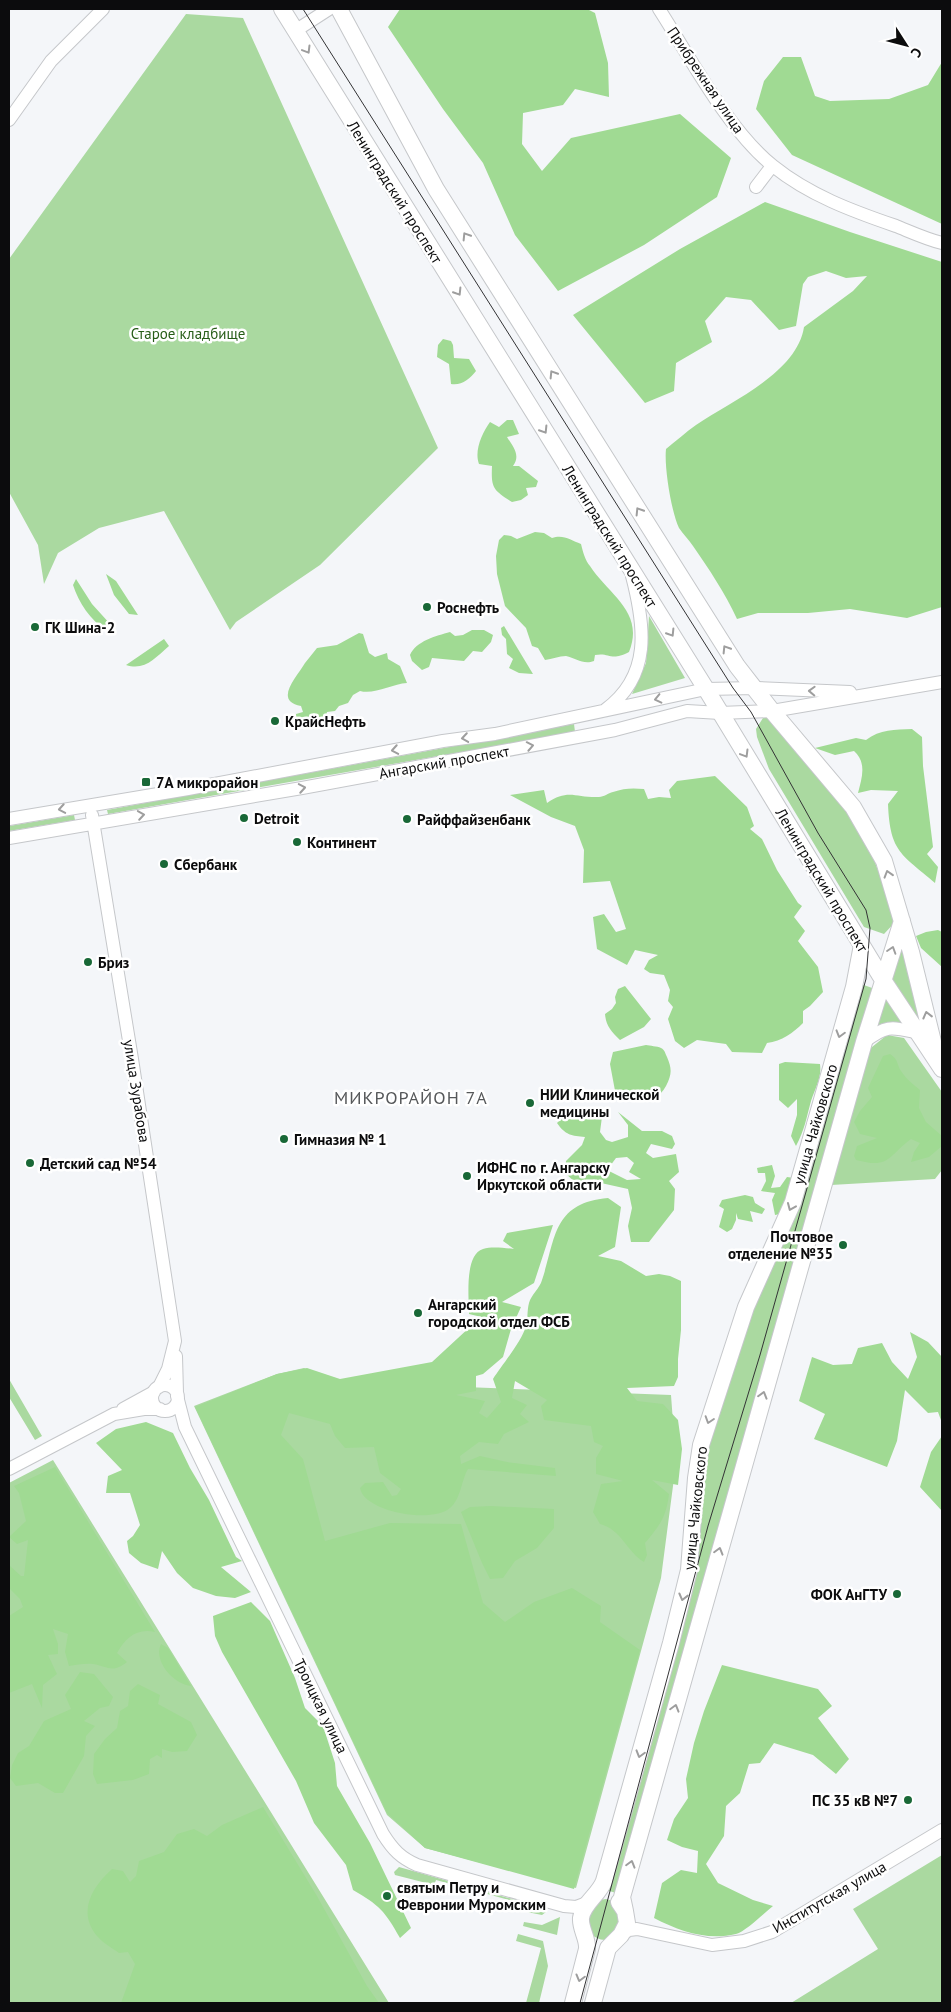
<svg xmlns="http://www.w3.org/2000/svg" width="951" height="2012" font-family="'PT Sans',sans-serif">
<rect width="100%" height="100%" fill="#f4f6f9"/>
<path fill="#aad9a0" d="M186,14L243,18L438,448L320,565L236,622L230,630L164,511L99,528L58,553L44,584L38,545L9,492V259Z
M649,616L685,678L632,694L646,663Z
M771,717L840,800L871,852L897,920L884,934L864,927L769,769L757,737L756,729L763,718Z
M574,724L575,732L108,814L107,810Z
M74,815L75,820L9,831V826Z
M902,936L927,1036L889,978Z
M861,984L875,989L616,1893L606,1890L694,1570L706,1459L716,1420Z
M884,992L906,1023L888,1022L874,1027Z
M887,1035L904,1038L942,1092V1170L935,1179L831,1185L867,1051Z
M304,1368L335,1382L671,1395L676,1463L661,1578L576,1888L425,1848L387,1815L194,1406L277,1374Z
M9,1379L42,1436L35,1440L9,1397Z
M53,1460L389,2003H9V1483Z
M942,1855V2003H791L878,1949L853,1909Z
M399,1867L544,1908L546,1912L542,1915L527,1912V1905L436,1880L434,1885L395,1875L394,1872Z
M606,1899L613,1901L625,1920L605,1940C593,1939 590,1933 584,1923L600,1900Z
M560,1917L557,1935L523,1926L524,1922L542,1925Z
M518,1934L543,1941L548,1966L539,2003H526L541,1948L516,1941Z"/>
<path fill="#a0da93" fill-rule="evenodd" d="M400,9H587L595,13L608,63L609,97L575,89L563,105L523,113L522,144L542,171L571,138L680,114L731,158L717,197L644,245L558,291L515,235L483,163L443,109L388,27Z
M783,57H801L815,96L830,101L889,99L928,85L942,62V224L792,155L756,109L764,81Z
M765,202L850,232L942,262V607L907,618L850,609L808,613H758L737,619C725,593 709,569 693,546C689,540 683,534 679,528C671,511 664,466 666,449C676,441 686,432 696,425C731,401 797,373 804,327L853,291L867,276L846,278L826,271L808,277L803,284L796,326L779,330L751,300L726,297L705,321L712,342L676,363L674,391L645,403L573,315L680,249Z
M443,339L451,341L453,345L454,358L469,359L476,371C470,379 461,386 451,384L449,364L437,357L438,345Z
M507,420H513L519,434L507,437C513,447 521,455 513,466H519L538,481L536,487L526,488L528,495L521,500L512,502C493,490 491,488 492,466L479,464C474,451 482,433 490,422L499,427Z
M535,532L544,533L552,538C563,534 571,540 581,544C583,552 585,560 590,566C609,595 645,612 629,652C610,662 610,652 595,655L594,661C583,665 576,658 566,656C559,656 552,659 545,660L538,648L532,646L526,628L505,606L497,574L496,556L499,540L504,535L511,536L517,539Z
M106,574L116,581L138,615L129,614L114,595Z
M76,579L92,604L111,625L106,630C90,620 79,603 73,585Z
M504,626L533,674L519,673L509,668L513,659L507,654L506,639L502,635L501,628Z
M472,630H484L493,635L491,642L482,652L473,651L464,661L432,658L429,667L422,670L412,661L410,655C416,641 436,636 450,632L455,636L463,635Z
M359,633L363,634L369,653L375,657L387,653L388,659L400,666L407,683C392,684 374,695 360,691L353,695L348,703L339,706L335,711L327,712L325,722L312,725L296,724V714L303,712L301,706C273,701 297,677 305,663L317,648L337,645Z
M164,639L169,646C155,658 145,671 126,665Z
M912,729L922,737L923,766L933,847L927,854L938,867L935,883C902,854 890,853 888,804L898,791L871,790L858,793C862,777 867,763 854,751L835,755L815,748L856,738L866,740C880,729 895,730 912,729Z
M715,776L747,807L754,826L750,829L762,839L777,870L798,903L802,906L794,917L805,931L798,941L818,967L823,992L810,1006L803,1011V1023C793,1033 782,1041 767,1043L762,1053L732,1052L726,1044L697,1040L684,1048L675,1041L668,1019L673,1007L668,1001L670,990L664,975L650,973L644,969L649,960L658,955L635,950L627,965L597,949L593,917L604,914L616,932L626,929L610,881L583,883L584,850L575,826L551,817L510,795L544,790L547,803C568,788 576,798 599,797C604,797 608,793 613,792C624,788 633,788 644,789L648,799L659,797L671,798L669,790L677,781Z
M938,930L942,932V967L921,948L916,936L926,932Z
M625,986L651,1019L644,1027L620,1040C611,1031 606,1026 605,1014L612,1009L616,1003L615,997L618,989Z
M646,1045C650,1046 657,1046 661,1048C665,1050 665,1053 667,1057C672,1069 672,1074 666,1086C655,1106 635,1104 616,1096L610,1064L613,1052Z
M890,1054C899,1060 896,1063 901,1071C906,1079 913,1084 920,1090L919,1108L926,1122L942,1136V1146L929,1157L911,1162L914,1152L920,1143L911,1139C887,1157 890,1169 856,1160L854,1156L857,1146L877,1138L860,1134L854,1122L860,1111L872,1097L868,1088L883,1056Z
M785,1062L820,1064C822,1078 815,1088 811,1101C806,1119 805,1129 796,1146L791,1136L797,1115V1099L788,1108L779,1100V1064Z
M603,1109L600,1132L606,1140L612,1142L628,1137V1125L618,1112L642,1131H662L672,1136L675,1144L672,1149L651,1144L646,1153L653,1158L676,1154L679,1172L669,1181L675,1189L674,1210L649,1242H631L628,1226L632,1208L628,1189L601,1183L577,1184L565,1173L566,1161L582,1145L585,1137C572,1136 565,1135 557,1123L565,1115ZM627,1157L634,1163L629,1172L641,1179L627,1180L607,1170L616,1158Z
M772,1165L775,1176L771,1188L780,1187L787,1177L794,1178L780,1214L775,1215L772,1200L775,1193L761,1191L766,1181L765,1173H758L757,1168Z
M745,1195L753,1197L755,1203L765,1209L762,1214L750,1211L753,1222L738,1219L736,1213V1220L732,1229L727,1232L719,1227L724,1209L719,1206L722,1200Z
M608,1198L621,1207L615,1247L598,1256L621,1261L646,1276L659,1274L670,1276L681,1281V1330L678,1359V1377L674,1386L627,1388L637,1401L663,1404L678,1420L682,1449L678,1485L652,1480L669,1494C666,1518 660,1525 645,1543L647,1555L644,1562C627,1552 621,1529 600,1524L593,1512L601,1484L623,1481L596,1474V1458L603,1446L594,1442L591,1426L544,1420L541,1406L547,1400L515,1381L512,1398L527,1405L520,1414L529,1422L504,1434L498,1444L479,1442L460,1456L461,1464L480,1456L507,1462L555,1468L556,1476L468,1469C461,1481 461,1499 450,1508C432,1524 364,1512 360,1488L365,1483L383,1482L392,1496L397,1495L401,1489L380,1473L374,1447L345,1448L335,1436L330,1424L289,1413L281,1435L303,1459L325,1541L390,1523L461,1524L483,1603L505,1622L534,1602L572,1588L601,1606L600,1622L640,1650L574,1889L425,1848L387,1813L195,1407L277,1374L307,1368L340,1379L432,1362L471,1326L492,1322L490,1319L469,1314C469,1298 464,1255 483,1249C492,1246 504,1248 514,1249L503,1241L507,1233L553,1225L534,1283L502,1302L521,1307L511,1329L503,1357L483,1374L476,1376V1391L456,1395L485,1401L479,1413L487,1418L501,1402L493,1379C502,1365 522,1341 526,1326C528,1319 527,1310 529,1303C531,1295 540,1288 542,1280C556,1239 552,1203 608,1198Z
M910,1332L928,1342L942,1357V1423L938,1412L928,1413L905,1390L897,1441L887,1467L814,1439L825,1414L799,1401L812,1357L833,1365L852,1364L858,1348L882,1343L892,1362L908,1379L917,1357Z
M146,1422L173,1433L190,1468L209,1500L236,1557L242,1561L221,1567L251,1592L235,1598L216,1596L193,1588L177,1573L162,1551L158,1569L141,1563L129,1553L127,1541L133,1536L140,1525L130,1493H106L108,1476L122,1470L96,1443L116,1429Z
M942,1436V1511L920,1487L931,1452Z
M55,1467L155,1632C136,1628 126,1638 117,1653L127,1662C112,1674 107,1666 93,1664C86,1663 76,1665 69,1666L65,1652L68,1634L53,1629L58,1644V1654L48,1655L57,1674L43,1685L42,1708L32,1684L9,1693V1616L23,1607L20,1599L9,1588V1565L21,1576H24L28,1540L17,1544L9,1537L26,1521L19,1493L14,1486Z
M491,1506L554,1509V1528L537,1548L515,1561L503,1578L490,1579L482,1563L461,1512L470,1507Z
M251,1602L270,1621L295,1678L305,1708L323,1726L335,1763L337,1786L370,1843L411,1928L400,1938C385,1911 379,1905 353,1890L346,1865L314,1823L296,1781L222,1652L215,1636L213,1616Z
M161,1644L168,1648L191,1686C173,1684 153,1661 161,1644Z
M722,1665L818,1689L832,1706L818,1718L849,1759L836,1774L813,1755L774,1743L760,1763L749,1764L740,1793L726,1806L724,1836L706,1864L718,1883L753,1900L773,1906C764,1913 746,1931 736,1934C707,1941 679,1931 654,1918L662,1883L681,1870L697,1873L698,1851L682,1847L667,1840L674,1819L688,1798L686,1779L694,1743L704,1711Z
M80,1672L94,1674L113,1697L109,1706L100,1708L84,1721L95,1726L86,1736L84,1756L63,1793H55L38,1783L16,1786L10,1778L12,1765L18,1753L29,1746L44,1721L71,1709L65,1695Z
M138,1684L160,1695L158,1704L191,1722L197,1735L187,1751L172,1752L162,1749V1758L157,1755L150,1759L149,1774L133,1780L97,1784L93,1774L94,1754L105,1739L117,1728L120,1711L128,1706L130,1691Z
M263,1807L317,1896L367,1986L379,2003H121L135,1964L128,1952L119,1953C112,1948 103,1943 97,1936C77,1912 92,1887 112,1869L123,1871L130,1882L136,1876L139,1861L164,1852L177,1834L194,1829L207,1836L222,1825Z"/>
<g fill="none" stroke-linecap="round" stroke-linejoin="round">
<g stroke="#c5c7ca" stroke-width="14">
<path id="minor" d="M659,9C690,57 728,130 773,166C809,195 852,211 896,226C911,232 926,239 942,243
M295,31L329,9
M9,120L51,61L103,9
M756,187L772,166
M605,710C652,676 645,626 632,576
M92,815L132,1059L175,1341L168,1369L159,1387
M9,819L188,789L443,741L495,734L706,689L755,688L850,692
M9,838L302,788L492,753L615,730L687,711L720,713L772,711L942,682
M864,1042C887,1024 892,1027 919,1033
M176,1356L177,1393
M152 1398a13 13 0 1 1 26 0a13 13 0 1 1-26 0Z
M177,1396L185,1427L383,1834C393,1850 401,1858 417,1865L564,1906L576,1907L589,1902
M123,1409L154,1392
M9,1469L114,1414L144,1409H160
M621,1935L629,1930L637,1929L712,1945L744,1941L772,1932L942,1830"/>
</g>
<g stroke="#c5c7ca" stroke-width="18">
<path id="major" d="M282,9L706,689L883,980L942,1069
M339,9L436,189L737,666L772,711L853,807L884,861L911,952L935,1050
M625,1911L622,1897L864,1042L902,921
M573,2003L587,1949C588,1938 580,1929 581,1918C583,1903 599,1895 604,1881L671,1643L689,1570L696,1478L701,1445L746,1307L793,1202L854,987L862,945
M593,2003L608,1948L621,1935L627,1923L625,1911L619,1902"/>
</g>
<use href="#minor" stroke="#fff" stroke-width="12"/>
<use href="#major" stroke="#fff" stroke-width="16"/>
<path stroke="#333335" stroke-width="1" d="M303,9L733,688L751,712L818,833L866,910L870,928L866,979L760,1355L708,1526L580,2003"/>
</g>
<defs><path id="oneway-chevron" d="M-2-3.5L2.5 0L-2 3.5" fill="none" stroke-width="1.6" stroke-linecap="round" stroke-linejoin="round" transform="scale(1.25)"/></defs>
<g stroke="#9e9e9e">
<use href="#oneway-chevron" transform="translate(307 50) rotate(59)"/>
<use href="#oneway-chevron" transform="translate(466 236) rotate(-122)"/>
<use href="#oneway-chevron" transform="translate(458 292) rotate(58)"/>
<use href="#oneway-chevron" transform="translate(553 374) rotate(-122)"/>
<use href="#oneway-chevron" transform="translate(544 430) rotate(58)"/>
<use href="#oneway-chevron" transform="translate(639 511) rotate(-122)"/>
<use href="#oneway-chevron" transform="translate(671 633) rotate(58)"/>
<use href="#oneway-chevron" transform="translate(726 649) rotate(-122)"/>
<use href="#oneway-chevron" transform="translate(812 691) rotate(-178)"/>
<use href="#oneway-chevron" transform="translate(658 699) rotate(167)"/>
<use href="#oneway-chevron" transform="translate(465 738) rotate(171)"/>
<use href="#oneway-chevron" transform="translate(530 746) rotate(-11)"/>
<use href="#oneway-chevron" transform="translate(395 750) rotate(170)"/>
<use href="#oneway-chevron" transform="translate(745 754) rotate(59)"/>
<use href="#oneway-chevron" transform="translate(302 788) rotate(-10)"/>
<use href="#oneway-chevron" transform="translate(62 809) rotate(170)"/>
<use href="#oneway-chevron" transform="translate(141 815) rotate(-9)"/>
<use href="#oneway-chevron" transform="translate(888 874) rotate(-107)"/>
<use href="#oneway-chevron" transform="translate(892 950) rotate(-72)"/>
<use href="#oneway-chevron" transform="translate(927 1015) rotate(-104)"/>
<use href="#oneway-chevron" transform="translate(840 1034) rotate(106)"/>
<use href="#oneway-chevron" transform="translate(791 1207) rotate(113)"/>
<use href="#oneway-chevron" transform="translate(763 1395) rotate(-74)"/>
<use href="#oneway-chevron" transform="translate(709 1420) rotate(108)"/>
<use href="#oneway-chevron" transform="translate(719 1551) rotate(-74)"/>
<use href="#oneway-chevron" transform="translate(683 1597) rotate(104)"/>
<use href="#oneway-chevron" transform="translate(675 1708) rotate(-74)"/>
<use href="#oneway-chevron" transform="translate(640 1754) rotate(106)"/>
<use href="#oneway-chevron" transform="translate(631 1864) rotate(-74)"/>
<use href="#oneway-chevron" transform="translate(580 1978) rotate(105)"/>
</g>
<g fill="#196837" stroke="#fff" stroke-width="2">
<circle cx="427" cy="607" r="5"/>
<circle cx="35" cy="627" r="5"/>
<circle cx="275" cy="721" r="5"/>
<rect x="141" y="777" width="10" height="10" rx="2.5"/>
<circle cx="244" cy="818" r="5"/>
<circle cx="407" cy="819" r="5"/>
<circle cx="297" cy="842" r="5"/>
<circle cx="164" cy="864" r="5"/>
<circle cx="88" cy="962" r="5"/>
<circle cx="530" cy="1103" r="5"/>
<circle cx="284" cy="1139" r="5"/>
<circle cx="30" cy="1163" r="5"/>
<circle cx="467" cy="1176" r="5"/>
<circle cx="843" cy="1245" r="5"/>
<circle cx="418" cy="1313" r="5"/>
<circle cx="897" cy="1594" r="5"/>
<circle cx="908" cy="1800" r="5"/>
<circle cx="387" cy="1896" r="5"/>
</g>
<g text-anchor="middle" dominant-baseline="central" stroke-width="5" stroke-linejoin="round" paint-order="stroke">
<g font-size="15" fill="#0c0c0d" stroke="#fff">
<text transform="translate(706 80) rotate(56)">Прибрежная улица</text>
<text transform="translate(395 192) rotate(58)">Ленинградский проспект</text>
<text transform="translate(610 536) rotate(58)">Ленинградский проспект</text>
<text transform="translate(444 762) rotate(-10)">Ангарский проспект</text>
<text transform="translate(822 880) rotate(59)">Ленинградский проспект</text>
<text transform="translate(137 1091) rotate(81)">улица Зурабова</text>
<text transform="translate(815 1124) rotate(-74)">улица Чайковского</text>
<text transform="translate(695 1508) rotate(-84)">улица Чайковского</text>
<text transform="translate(321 1706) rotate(64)">Троицкая улица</text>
<text transform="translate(829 1897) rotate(-30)">Институтская улица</text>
</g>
<g font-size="15" fill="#275d18" stroke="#fff">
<text x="188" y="333">Старое кладбище</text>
</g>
<g font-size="15" font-weight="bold" fill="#0c0c0d" stroke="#fff" text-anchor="start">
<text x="437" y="607">Роснефть</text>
<text x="45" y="627">ГК Шина-2</text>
<text x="285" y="721">КрайсНефть</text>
<text x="156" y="782">7А микрорайон</text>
<text x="254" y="818">Detroit</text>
<text x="417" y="819">Райффайзенбанк</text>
<text x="307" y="842">Континент</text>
<text x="174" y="864">Сбербанк</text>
<text x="98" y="962">Бриз</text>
<text x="540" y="1094">НИИ Клинической<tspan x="540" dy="17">медицины</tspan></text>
<text x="294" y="1139">Гимназия № 1</text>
<text x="40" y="1163">Детский сад №54</text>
<text x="477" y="1167">ИФНС по г. Ангарску<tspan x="477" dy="17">Иркутской области</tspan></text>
<text x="833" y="1236" text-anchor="end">Почтовое<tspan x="833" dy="17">отделение №35</tspan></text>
<text x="428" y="1304">Ангарский<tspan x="428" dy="17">городской отдел ФСБ</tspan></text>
<text x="887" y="1594" text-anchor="end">ФОК АнГТУ</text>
<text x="898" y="1800" text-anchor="end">ПС 35 кВ №7</text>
<text x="397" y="1887">святым Петру и<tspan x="397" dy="17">Февронии Муромским</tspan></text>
</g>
<g font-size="18" letter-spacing="1" fill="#56585a" stroke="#fff">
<text x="411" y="1097">МИКРОРАЙОН 7А</text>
</g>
</g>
<rect width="951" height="2012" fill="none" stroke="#0c0c0d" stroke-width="20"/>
<g transform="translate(906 45) rotate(126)" stroke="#ffffff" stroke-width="4" paint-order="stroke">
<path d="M0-4L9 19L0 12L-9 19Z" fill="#0c0c0d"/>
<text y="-8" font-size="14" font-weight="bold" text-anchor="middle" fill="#0c0c0d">С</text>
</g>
</svg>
